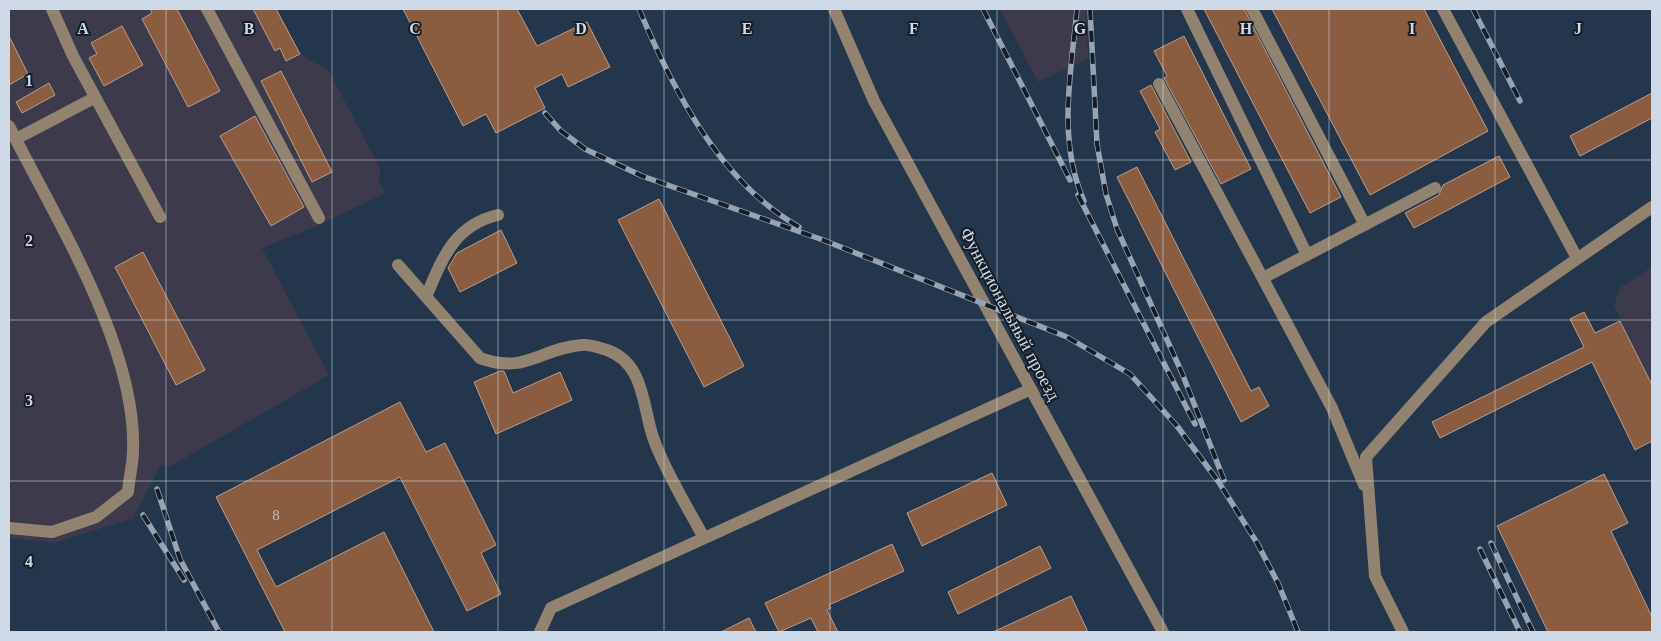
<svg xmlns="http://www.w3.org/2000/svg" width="1661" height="641" font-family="Georgia,serif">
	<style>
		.industrial { fill: #3d3a4b }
		.building { fill: #8a5d41; stroke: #bc9d8a }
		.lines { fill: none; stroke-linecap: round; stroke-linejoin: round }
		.minor { stroke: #928270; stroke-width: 12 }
		.rail-casing { stroke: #96a3b4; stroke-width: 5.5 }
		.rail { stroke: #151d27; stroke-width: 4; stroke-dasharray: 11; stroke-linecap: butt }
		.grid { fill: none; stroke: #cfdae8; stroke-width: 1; stroke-opacity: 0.55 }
		.labels { text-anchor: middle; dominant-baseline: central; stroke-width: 4; stroke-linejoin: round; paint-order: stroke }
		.number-label { font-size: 15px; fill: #bebbbe }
		.street-label { font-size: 18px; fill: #cfdae8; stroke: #151d27 }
		.grid-label { font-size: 16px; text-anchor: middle; font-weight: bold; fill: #cfdae8; stroke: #151d27; stroke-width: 4; stroke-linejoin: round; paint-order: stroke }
	</style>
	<rect width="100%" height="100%" fill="#24364c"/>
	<path class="industrial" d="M9,9H278L300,54L329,71L380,169L379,182L386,193L319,225L262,248L329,375L169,467L161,465L133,518L55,543L9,538Z
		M1000,9H1086L1088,59L1038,82Z
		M1652,267V385L1614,305L1620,288Z"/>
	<path class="building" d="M150,9H177L220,91L188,107L142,19L152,13Z
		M253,9H276L300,54L286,61L280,48L275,51Z
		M403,9H517L537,46L587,22L610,67L568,87L562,74L535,88L545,108L496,133L486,114L463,126Z
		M1204,9H1244L1341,197L1310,213Z
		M1272,9H1424L1488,131L1370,195Z
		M122,26L143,65L104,86L89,58L97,54L91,43Z
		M9,36L28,74L9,85Z
		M1184,36L1251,169L1221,184L1164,78L1167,76L1154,51Z
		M281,71L332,172L312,182L261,81Z
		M49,83L55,95L22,113L16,102Z
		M1151,85L1191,162L1175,170L1155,132L1160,129L1140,91Z
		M1652,93V118L1580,156L1570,136Z
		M255,116L304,207L271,226L220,136Z
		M1499,156L1510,177L1414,228L1405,213L1439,195L1443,185Z
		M1137,167L1251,391L1259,387L1269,406L1241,422L1117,177Z
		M659,199L744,366L704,387L618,220Z
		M501,230L517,263L460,292L448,268L457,253Z
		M143,252L205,370L176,385L115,267Z
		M1584,312L1595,333L1620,321L1652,385V441L1635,450L1592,362L1440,438L1432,422L1584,347L1570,319Z
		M500,371H504L513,393L560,372L572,400L496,434L474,382Z
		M400,402L426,452L445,443L496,545L481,553L501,594L467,611L400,477L257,550L276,587L384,532L434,632H285L216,497Z
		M992,473L1007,505L922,546L907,513Z
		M1604,474L1628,523L1611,531L1652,617V632H1548L1497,526Z
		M892,544L904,571L829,605L831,608L827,610L838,632H818L811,618L779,632L765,603Z
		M1040,546L1051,568L958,614L948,592Z
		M1071,596L1088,632H993Z
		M749,618L756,632H721Z"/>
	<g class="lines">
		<path class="minor" d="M52,9L73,56L160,217
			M207,9L319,218
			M834,9L874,101L1163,632
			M1187,9L1307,255
			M1252,9L1365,225
			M1443,9L1577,258
			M1159,84L1332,408L1364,485
			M9,126C54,216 137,347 133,450C133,464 129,478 128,492L96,517L52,532L9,528
			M16,139L94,98
			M398,265L480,358C526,375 540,348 582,345C590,344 600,348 607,350C646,364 642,408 654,440C665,471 688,508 704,538
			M1263,278L1435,188
			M426,297C442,259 454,225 498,215
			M540,632L551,608L1031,389
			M1403,632L1375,576L1366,457L1486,322L1652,207"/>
		<defs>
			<path id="rail" d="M639,9C673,90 720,182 799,227
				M983,9L1070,180
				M1077,9C1071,73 1057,140 1084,201
				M1090,9L1097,144L1106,194L1117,229L1182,373L1224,480
				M1473,9L1520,101
				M545,113L561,131L585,149L642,176L823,240L1067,337L1130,374L1177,426L1218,481L1259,546
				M1078,195L1195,424
				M157,489L180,559L219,632
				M143,515L184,580
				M1256,541L1278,583L1298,632
				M1491,543L1533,632
				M1480,549L1520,632"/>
		</defs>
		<use href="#rail" class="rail-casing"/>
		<use href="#rail" class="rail"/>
	</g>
	<path class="grid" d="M166,9V632M332,9V632M498,9V632M664,9V632M830,9V632M997,9V632M1163,9V632M1329,9V632M1495,9V632M9,160H1652M9,320H1652M9,481H1652"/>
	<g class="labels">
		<g class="number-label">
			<text x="276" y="515">8</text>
		</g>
		<g class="street-label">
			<text transform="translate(1010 314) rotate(62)">Функциональный проезд</text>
		</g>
	</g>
	<g class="grid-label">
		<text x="83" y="34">A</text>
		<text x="249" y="34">B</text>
		<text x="415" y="34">C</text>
		<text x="581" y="34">D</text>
		<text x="747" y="34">E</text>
		<text x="914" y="34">F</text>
		<text x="1080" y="34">G</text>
		<text x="1246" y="34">H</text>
		<text x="1412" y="34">I</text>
		<text x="1578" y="34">J</text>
		<text x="29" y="86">1</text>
		<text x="29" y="246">2</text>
		<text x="29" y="406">3</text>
		<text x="29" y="567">4</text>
	</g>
	<rect width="1661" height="641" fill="none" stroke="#cfdae8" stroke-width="20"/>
</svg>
